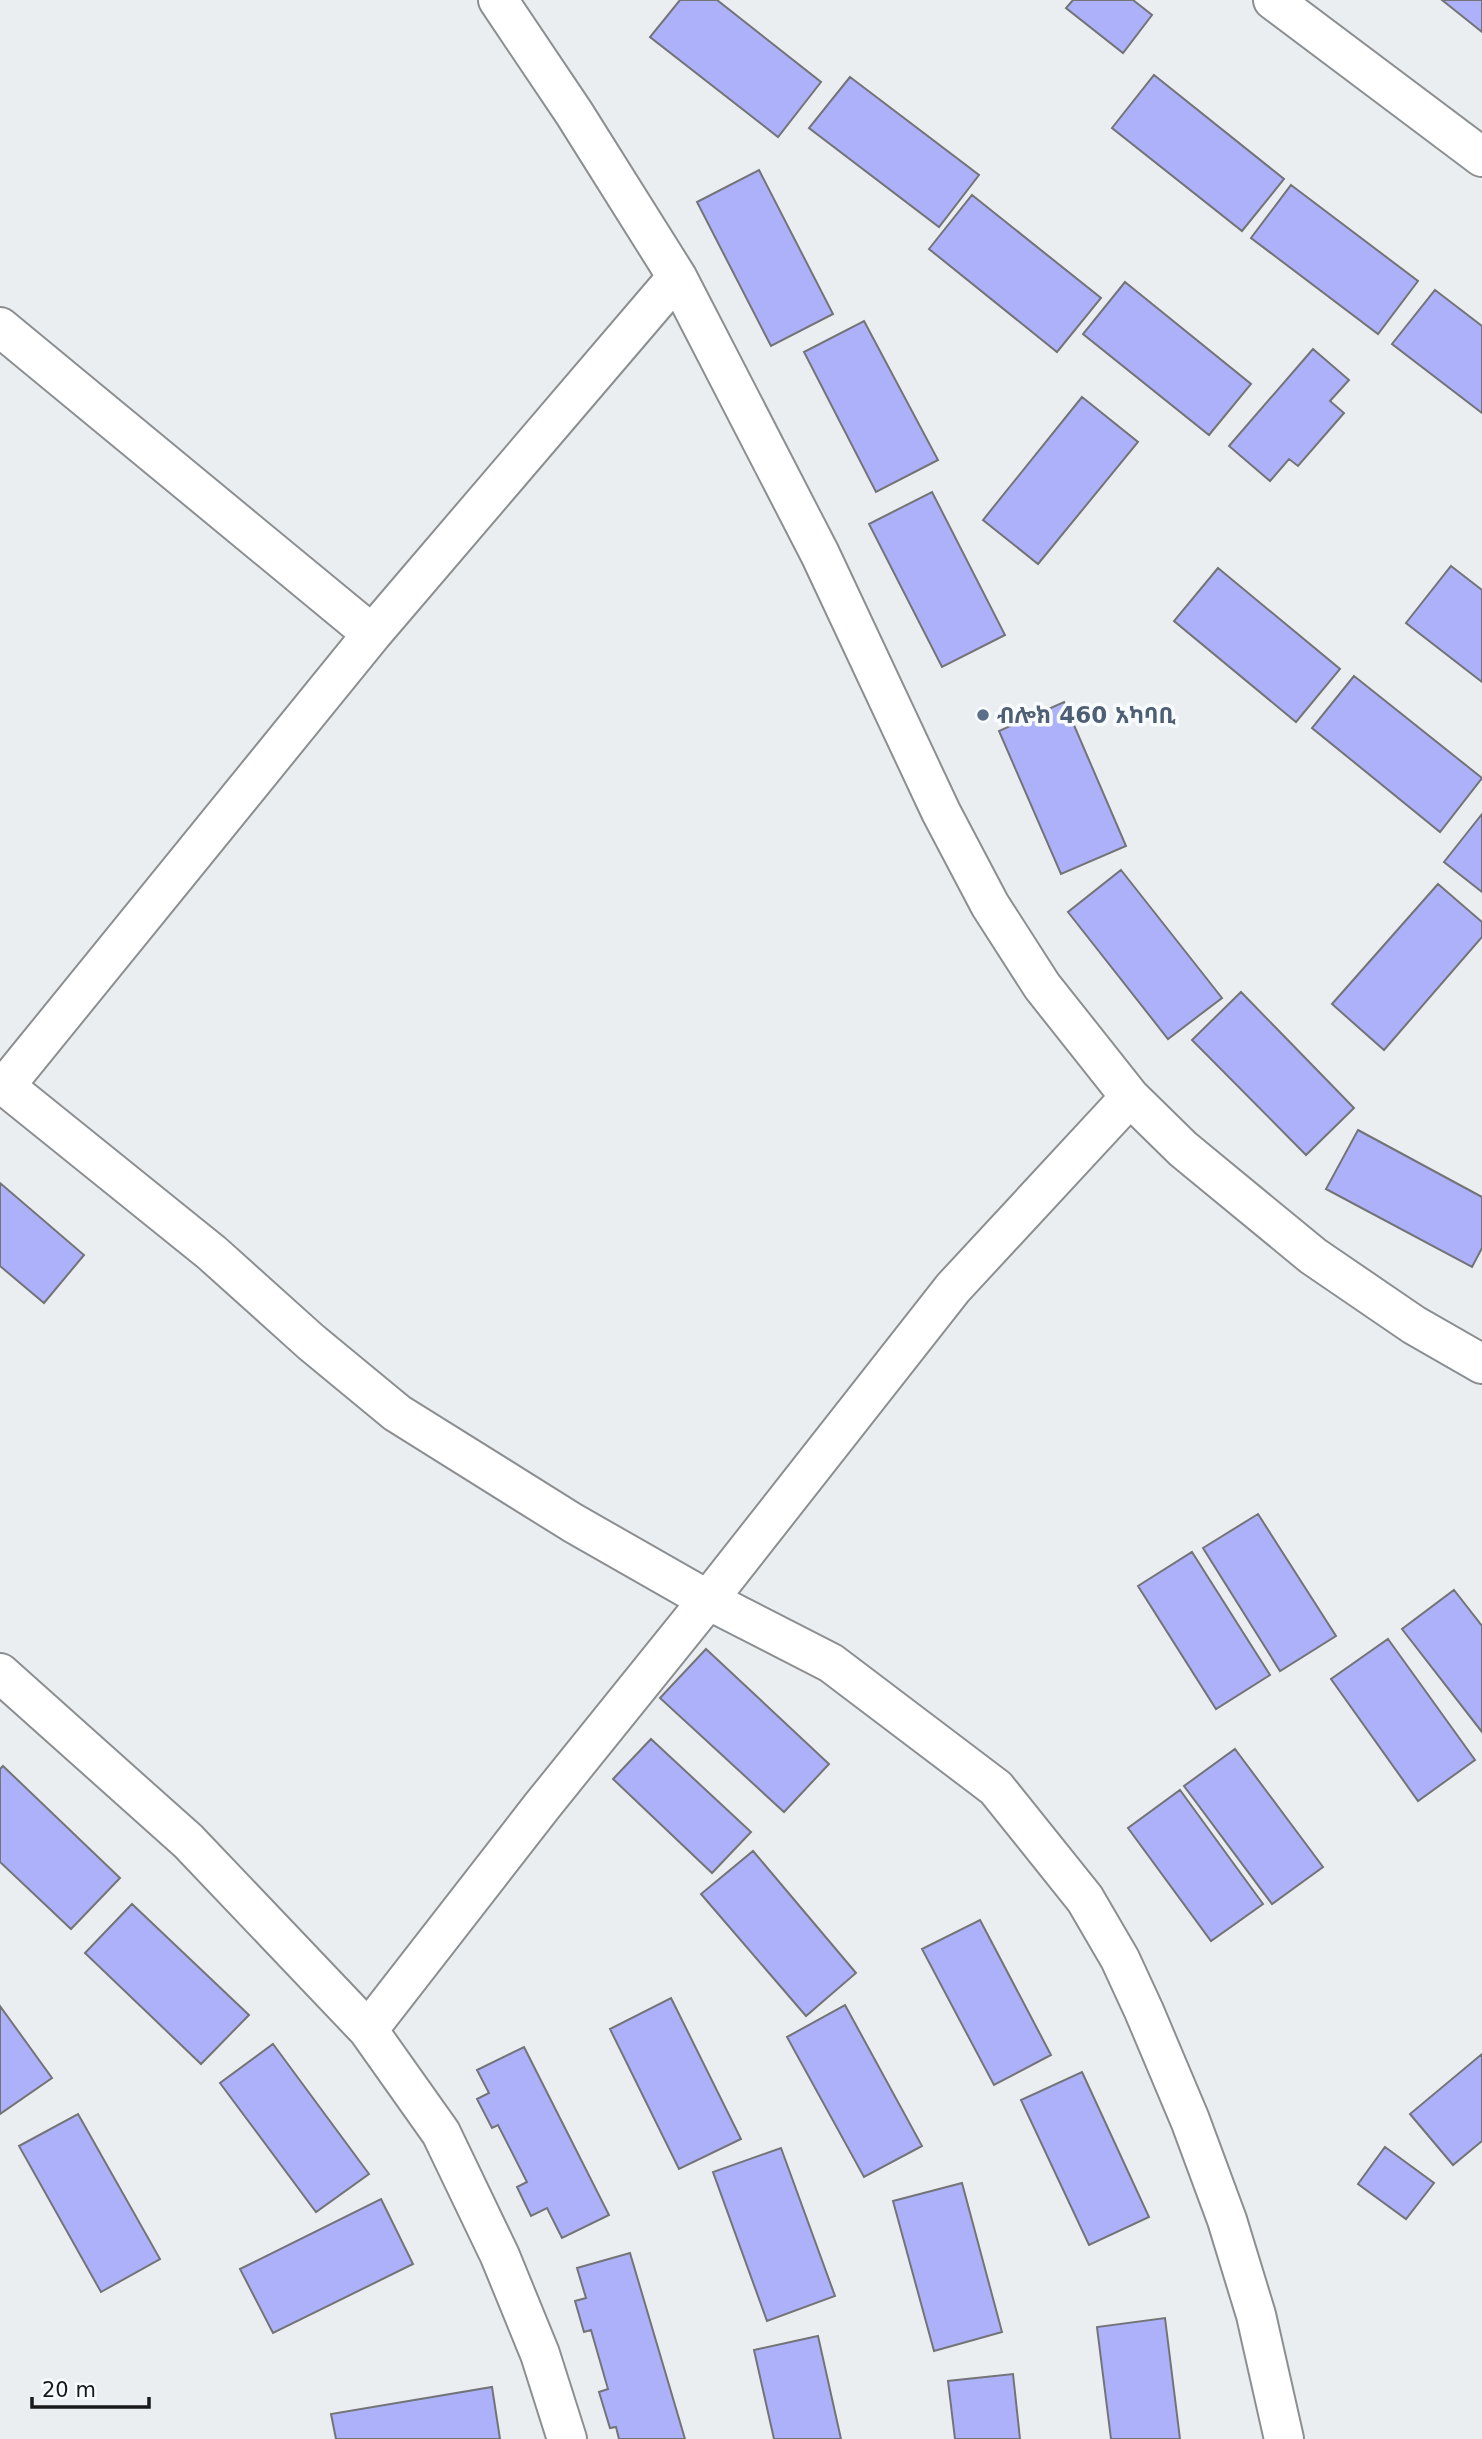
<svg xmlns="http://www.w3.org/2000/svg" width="1482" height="2439" font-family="'DejaVu Sans','Noto Sans Ethiopic',sans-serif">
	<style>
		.building { fill: #adb1f9; stroke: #737477; stroke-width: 2 }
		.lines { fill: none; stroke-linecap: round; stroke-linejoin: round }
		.minor-casing { stroke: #8c8f91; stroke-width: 42 }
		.minor { stroke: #fff; stroke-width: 38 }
		.service-dot { fill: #5c6f8a; stroke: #f8fcfe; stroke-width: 2.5 }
		.labels { text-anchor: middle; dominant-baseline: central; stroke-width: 7; stroke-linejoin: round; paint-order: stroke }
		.service-label { font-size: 23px; font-weight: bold; fill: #4e5e75; stroke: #f8fcfe; text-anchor: start }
	</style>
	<rect width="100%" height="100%" fill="#ebeef1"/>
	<path class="building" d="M680,0H717L821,82L778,137L650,37Z
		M1073,0H1133L1152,15L1123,53L1066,8Z
		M1442,0H1482V32Z
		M1154,75L1284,179L1242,231L1112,128Z
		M850,77L979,175L939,227L809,128Z
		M759,170L833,314L771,346L697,202Z
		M1291,185L1418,281L1378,334L1251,238Z
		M972,195L1101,298L1057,352L929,249Z
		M1125,282L1251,384L1209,435L1083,334Z
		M1435,290L1482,326V413L1392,344Z
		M864,321L938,460L876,492L804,352Z
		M1313,349L1349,380L1330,401L1344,413L1298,466L1289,459L1270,481L1229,446Z
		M1082,397L1138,442L1038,564L983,520Z
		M932,492L1005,635L942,667L869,524Z
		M1451,566L1482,590V682L1406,623Z
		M1218,568L1340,669L1296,722L1174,621Z
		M1354,676L1482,778L1440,832L1312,728Z
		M1064,702L1126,846L1061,874L999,731Z
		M1482,814V892L1444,862Z
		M1121,870L1222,998L1168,1039L1068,912Z
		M1438,884L1482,922V937L1384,1050L1332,1004Z
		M1241,992L1354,1108L1306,1155L1192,1040Z
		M1358,1130L1482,1197V1248L1472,1267L1326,1189Z
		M0,1183L84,1255L44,1303L0,1266Z
		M1258,1514L1336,1636L1280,1671L1203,1548Z
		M1192,1552L1270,1675L1216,1709L1138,1586Z
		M1454,1590L1482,1626V1732L1402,1629Z
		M1388,1639L1475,1760L1418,1801L1331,1679Z
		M706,1649L829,1764L784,1812L660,1698Z
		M651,1739L751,1832L712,1873L613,1779Z
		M1235,1749L1323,1867L1272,1904L1184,1786Z
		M3,1766L120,1878L71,1929L0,1862V1769Z
		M1180,1790L1263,1904L1211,1941L1128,1828Z
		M753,1851L856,1973L806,2016L701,1894Z
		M132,1904L249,2015L201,2064L85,1953Z
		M980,1920L1051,2055L994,2085L922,1949Z
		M671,1998L741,2139L679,2169L610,2029Z
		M845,2005L922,2146L864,2177L787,2037Z
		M0,2006L52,2078L0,2114Z
		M273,2044L369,2174L316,2212L220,2083Z
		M524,2047L609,2215L562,2238L547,2208L531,2216L517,2187L527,2182L498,2125L492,2128L477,2099L489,2093L477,2070Z
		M1482,2054V2141L1453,2165L1410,2114Z
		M1082,2072L1149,2217L1089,2245L1021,2100Z
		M78,2114L160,2259L101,2292L19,2146Z
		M1385,2147L1434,2183L1406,2219L1358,2184Z
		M781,2148L835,2296L767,2321L713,2172Z
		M962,2183L1002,2332L934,2351L893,2201Z
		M381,2199L413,2264L273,2333L240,2269Z
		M630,2253L685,2439H619L616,2427L610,2428L599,2392L608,2389L591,2330L584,2332L575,2301L586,2298L577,2268Z
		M1165,2318L1180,2439H1111L1097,2327Z
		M818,2336L841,2439H774L754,2350Z
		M1013,2374L1020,2439H955L948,2381Z
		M492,2387L500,2439H336L331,2414Z"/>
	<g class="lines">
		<defs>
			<path id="minor" d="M498,0L574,113L677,277L820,554L941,812L990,905L1042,986L1130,1097L1183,1149L1313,1256L1414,1325L1482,1364
				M1273,0L1482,157
				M0,327L372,634
				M0,1082L212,1253L311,1342L397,1413L573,1523L708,1600L831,1663L996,1788L1085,1899L1120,1959L1144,2011L1190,2120L1227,2220L1256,2315L1284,2439
				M5,1086L372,634L677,277
				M0,1673L188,1841L368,2030L441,2133L500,2256L540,2354L567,2439
				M368,2030L542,1806L708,1600L953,1288L1130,1097"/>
		</defs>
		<use href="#minor" class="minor-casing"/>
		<use href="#minor" class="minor"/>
	</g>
	<circle class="service-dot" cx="983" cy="715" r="7"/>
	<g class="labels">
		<g class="service-label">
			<text x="997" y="715">ብሎክ 460 አካባቢ</text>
		</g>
	</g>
	<path d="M32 2397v10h117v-10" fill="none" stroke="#18191a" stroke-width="3.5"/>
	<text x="42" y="2397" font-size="21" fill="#18191a" stroke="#f8fcfe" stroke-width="5" paint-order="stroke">20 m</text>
</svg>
